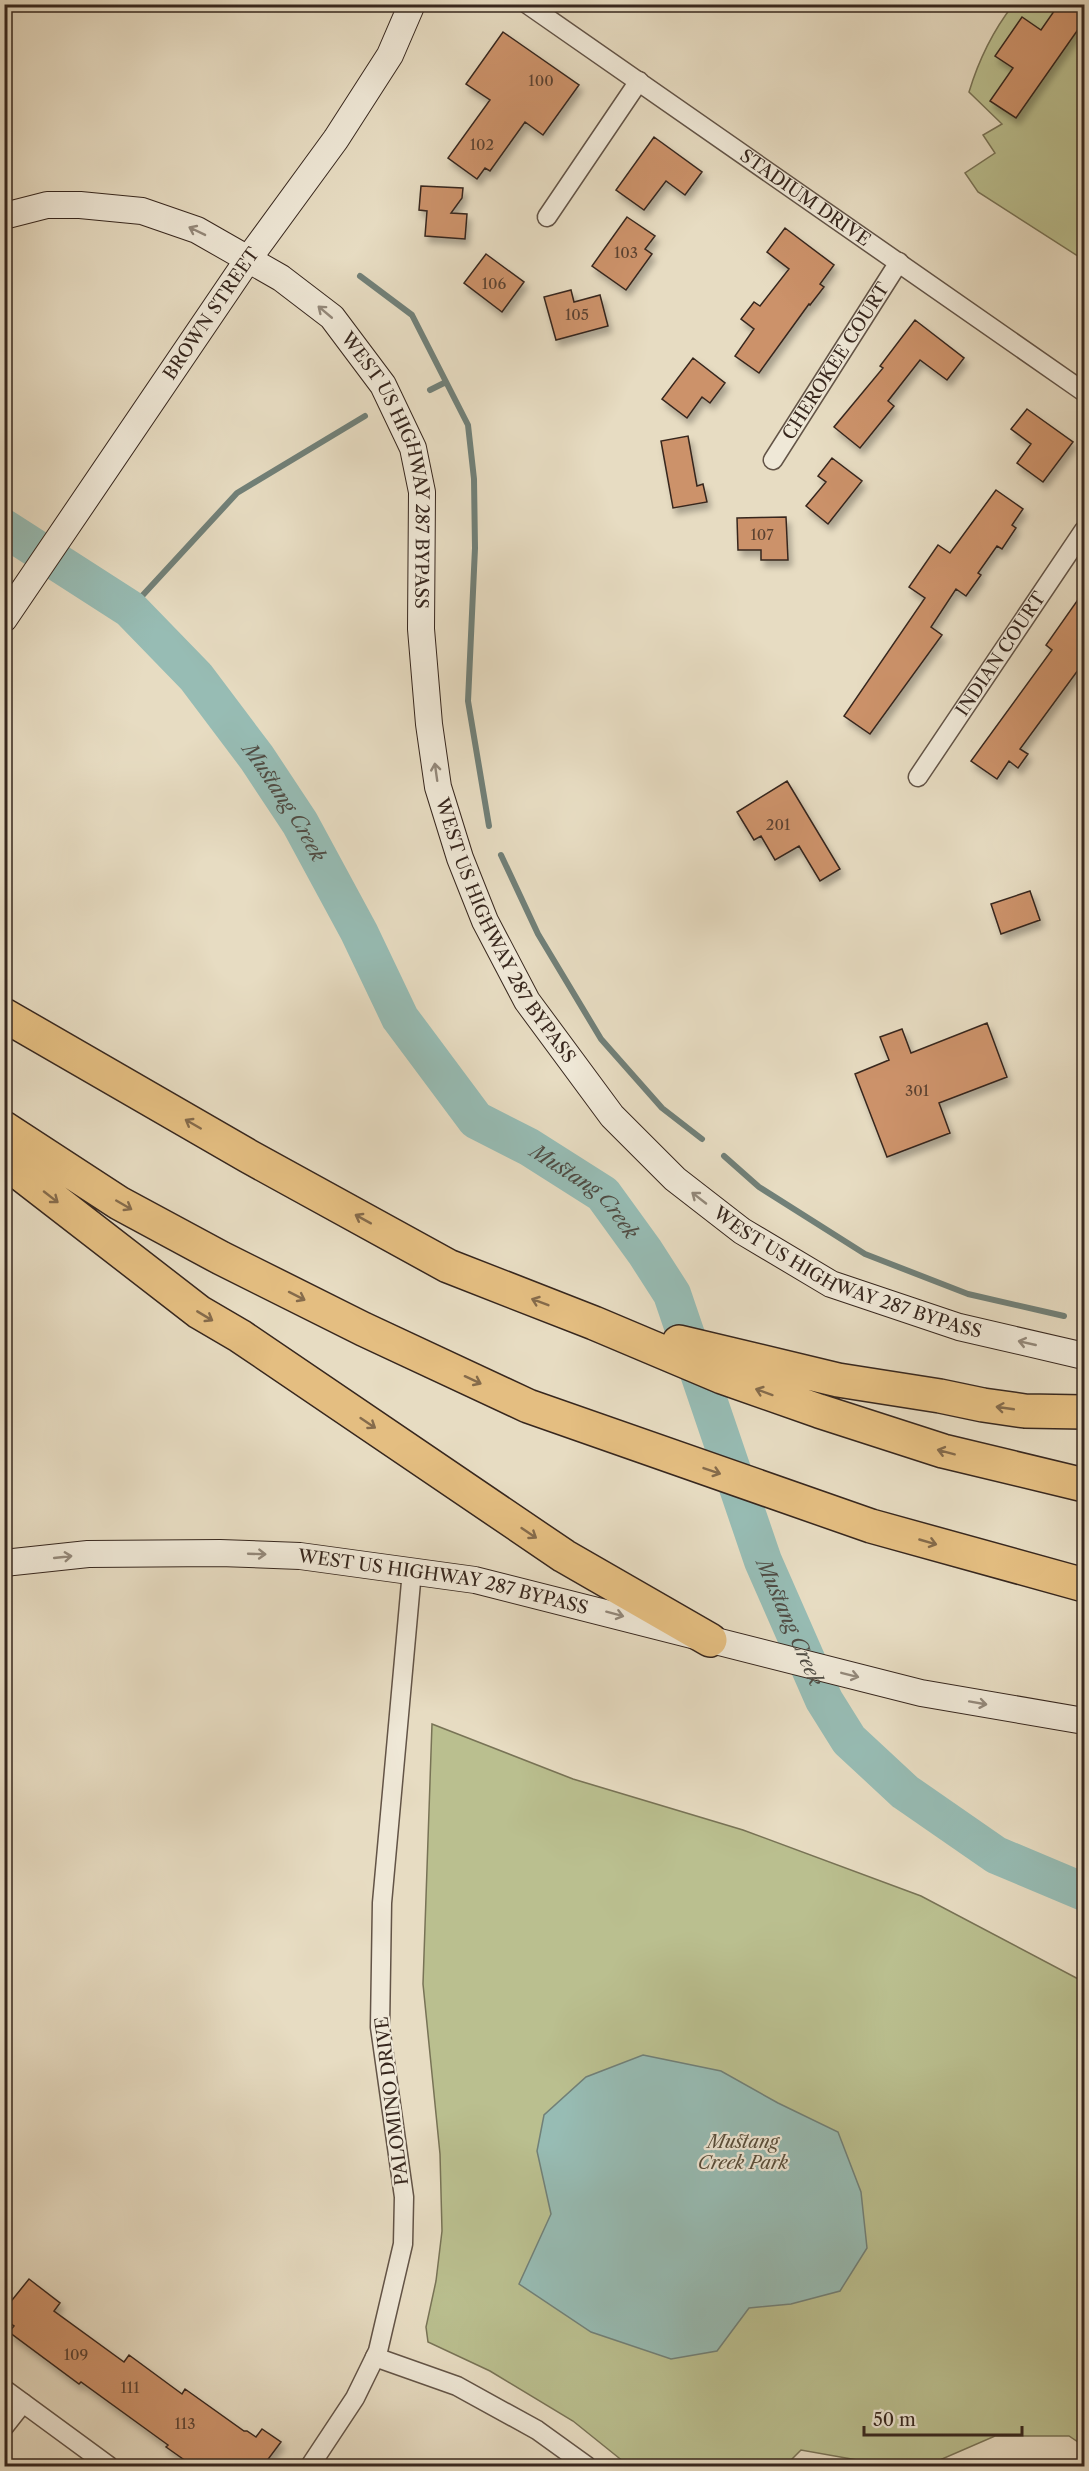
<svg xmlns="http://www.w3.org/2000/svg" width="1089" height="2471" font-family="'Libre Caslon Text',serif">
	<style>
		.green { fill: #babf8f; stroke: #787356; stroke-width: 1.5 }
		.water { fill: #97bcb4; stroke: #718078; stroke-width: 1.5 }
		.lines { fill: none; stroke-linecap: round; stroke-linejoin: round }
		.stream { stroke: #718078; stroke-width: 6 }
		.river { stroke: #97bcb4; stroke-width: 38 }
		.building { fill: #cc926b; stroke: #37271e; stroke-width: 1.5; filter: url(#shadow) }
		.minor-casing { stroke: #635447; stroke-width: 21 }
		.secondary-casing { stroke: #37271e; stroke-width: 28 }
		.motorway-casing { stroke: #37271e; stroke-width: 36 }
		.minor { stroke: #efe8d7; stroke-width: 18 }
		.secondary { stroke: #efe8d7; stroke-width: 26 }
		.motorway { stroke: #e4be81; stroke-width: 33 }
		.oneway { stroke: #93887a }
		.oneway2 { stroke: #856b4b }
		.labels { text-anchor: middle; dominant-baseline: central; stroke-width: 4.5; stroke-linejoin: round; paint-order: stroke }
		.number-label { font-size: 15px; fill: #5c4231 }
		.street-label { font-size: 18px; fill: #37271e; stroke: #efe8d7 }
		.park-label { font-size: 18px; font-style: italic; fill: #584d3a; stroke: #efe8d7 }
		.water-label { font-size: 20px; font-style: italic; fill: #4f4c44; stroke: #efe8d7 }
	</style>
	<defs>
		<filter id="shadow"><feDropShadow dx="3.5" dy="6" stdDeviation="3" flood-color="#0004"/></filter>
	</defs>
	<rect width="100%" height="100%" fill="#e7dcc2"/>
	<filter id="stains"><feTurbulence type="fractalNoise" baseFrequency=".00333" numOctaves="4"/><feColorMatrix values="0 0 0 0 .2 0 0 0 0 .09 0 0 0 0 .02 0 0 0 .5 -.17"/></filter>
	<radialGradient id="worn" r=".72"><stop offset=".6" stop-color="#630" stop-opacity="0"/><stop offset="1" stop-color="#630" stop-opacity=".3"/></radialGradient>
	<path class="green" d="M1013,5H1084V260L978,192L965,173L995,153L983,135L1002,124L969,92C979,59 992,32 1013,5Z
		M432,1724L573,1779L743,1830L921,1896L1084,1982V2446L1069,2436H995L926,2466H891L801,2450L785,2466H629L573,2421L490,2371L428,2342L426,2327L436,2281L442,2231L440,2154L423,1984Z"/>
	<path class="water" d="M643,2055L721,2071L778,2103L838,2132L861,2192L867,2248L840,2291L791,2304L749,2308L717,2351L671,2359L591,2332L519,2284L551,2214L537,2151L544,2115L586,2077Z"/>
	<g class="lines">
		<path class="stream" d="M360,276L412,315L468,425L474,479L475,548L468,701L489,826
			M430,390L446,382
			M130,609L237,493L365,416
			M501,855L538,934L601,1039L662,1108L702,1139
			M724,1156L759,1187L865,1254L968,1294L1064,1316"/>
		<path class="river" id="s1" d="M4,528L130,609L196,677L257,758L300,823L359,932L400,1018L476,1120L529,1147L603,1194L645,1252L672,1294L763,1561L824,1700L849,1740L905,1792L996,1855L1084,1892"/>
	</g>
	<path class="building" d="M1059,4H1084V21L1016,118L990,101L1013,68L995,56L1022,17L1041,30Z
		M503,32L579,85L543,135L525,122L490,171L485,168L477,179L448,158L490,100L466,84Z
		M654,137L702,172L685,195L666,181L644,210L616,190Z
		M421,186L463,188L462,198L451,213L467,214L465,239L425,236L427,211L419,210Z
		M627,217L655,236L645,249L652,254L626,290L592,266Z
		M785,228L834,265L820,284L824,287L810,305L809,304L759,373L735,356L754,329L741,319L754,302L760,306L789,269L767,252Z
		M486,254L524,282L502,312L464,283Z
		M571,290L574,302L600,295L608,326L556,340L544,297Z
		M915,320L964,358L947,380L920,360L888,401L894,406L860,448L834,427L883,368L880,366Z
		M693,358L725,383L710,403L702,397L687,418L662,399Z
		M1027,409L1073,442L1043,482L1017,463L1031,444L1011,429Z
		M688,436L697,486L703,484L707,502L673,508L661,441Z
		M832,458L862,481L828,524L806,506L826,482L818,476Z
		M996,490L1023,509L1012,525L1016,528L1002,549L997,546L978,573L981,575L966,596L956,589L931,627L942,635L870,734L844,716L925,598L909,587L938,545L950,553Z
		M786,517L788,560H761V550H738L737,518Z
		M1084,591V662L1020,749L1028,754L1018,768L1009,761L997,779L971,761L1052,650L1046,645Z
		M787,781L840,869L820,881L799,846L775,860L761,836L754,840L737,812Z
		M1030,891L1040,920L1001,934L991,904Z
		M987,1023L1007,1077L939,1103L950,1133L887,1157L855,1074L889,1060L880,1037L902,1029L911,1053Z
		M29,2279L60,2303L54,2311L124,2362L129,2355L182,2394L185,2389L244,2431H247L256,2437L262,2429L281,2442L263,2466H193L166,2447L168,2445L81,2382L79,2384L9,2332L14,2326L4,2319V2310Z"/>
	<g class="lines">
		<defs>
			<g id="minor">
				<path id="s2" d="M527,4L1084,392"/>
				<path d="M547,217L639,81"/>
				<path id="s3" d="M773,460L899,262"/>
				<path id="s4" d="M918,777L1084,530"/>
				<path d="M375,2357L457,2386L537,2430L587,2466"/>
				<path d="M4,2389L109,2466"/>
				<path d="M4,2427L23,2403"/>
				<path d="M310,2466L355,2398L378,2351L403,2244L404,2197L380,2027L382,1903L412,1571"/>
			</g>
			<g id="secondary">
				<path id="s5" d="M4,216L47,205H80L142,211L197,230L281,278L332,317L383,385L413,448L422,492L421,629L429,724L438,787L460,858L485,921L527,1001L612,1116L675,1179L742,1231L831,1284L959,1327L1084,1356"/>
				<path id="s6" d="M4,619L249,258L336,139L390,55L412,4"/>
				<path id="s7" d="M4,1563L88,1554L220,1553L300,1556L475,1580L921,1693L1084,1721"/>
			</g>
			<path id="motorway" d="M4,1015L248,1156L448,1266L594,1323L722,1377L819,1411L943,1451L1084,1485
				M4,1128L119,1203L221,1258L363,1329L528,1406L871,1526L1084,1585
				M4,1161L199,1312L240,1336L564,1556L710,1640
				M679,1342L838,1380L940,1396L983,1405L1025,1411L1084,1412"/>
		</defs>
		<use href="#minor" class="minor-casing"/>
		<use href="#secondary" class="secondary-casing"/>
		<use href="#motorway" class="motorway-casing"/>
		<use href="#minor" class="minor"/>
		<use href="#secondary" class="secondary"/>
		<use href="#motorway" class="motorway"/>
	</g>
	<defs><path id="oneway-shaft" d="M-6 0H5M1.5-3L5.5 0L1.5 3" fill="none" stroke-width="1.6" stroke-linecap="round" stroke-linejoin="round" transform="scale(1.5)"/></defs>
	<g class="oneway">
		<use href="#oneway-shaft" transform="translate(197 231) rotate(-154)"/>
		<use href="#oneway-shaft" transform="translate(325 312) rotate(-140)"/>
		<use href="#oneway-shaft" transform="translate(436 772) rotate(-98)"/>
		<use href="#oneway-shaft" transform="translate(699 1198) rotate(-142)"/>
		<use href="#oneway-shaft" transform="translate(1027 1343) rotate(-167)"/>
		<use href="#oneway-shaft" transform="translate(257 1554) rotate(2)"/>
		<use href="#oneway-shaft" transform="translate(63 1557) rotate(-6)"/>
		<use href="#oneway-shaft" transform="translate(615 1614) rotate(15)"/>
		<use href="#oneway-shaft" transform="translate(850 1675) rotate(14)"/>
		<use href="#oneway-shaft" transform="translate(978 1703) rotate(10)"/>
	</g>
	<g class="oneway2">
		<use href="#oneway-shaft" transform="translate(193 1124) rotate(-150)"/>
		<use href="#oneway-shaft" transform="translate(51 1197) rotate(38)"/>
		<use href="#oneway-shaft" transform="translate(124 1205) rotate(30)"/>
		<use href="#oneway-shaft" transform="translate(363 1219) rotate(-151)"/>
		<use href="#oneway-shaft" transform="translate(297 1296) rotate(27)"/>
		<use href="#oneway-shaft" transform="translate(540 1302) rotate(-159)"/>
		<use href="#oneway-shaft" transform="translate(205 1316) rotate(31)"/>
		<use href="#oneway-shaft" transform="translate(473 1380) rotate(25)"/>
		<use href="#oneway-shaft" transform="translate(764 1392) rotate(-160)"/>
		<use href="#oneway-shaft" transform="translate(1005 1408) rotate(-172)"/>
		<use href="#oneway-shaft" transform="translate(368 1423) rotate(34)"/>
		<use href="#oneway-shaft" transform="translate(946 1452) rotate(-165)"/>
		<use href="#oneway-shaft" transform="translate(712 1471) rotate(19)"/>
		<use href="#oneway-shaft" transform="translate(529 1533) rotate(34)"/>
		<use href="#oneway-shaft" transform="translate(928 1542) rotate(16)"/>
	</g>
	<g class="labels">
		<g class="number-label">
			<text x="541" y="80">100</text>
			<text x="482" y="144">102</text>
			<text x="626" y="252">103</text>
			<text x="494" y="283">106</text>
			<text x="577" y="314">105</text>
			<text x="762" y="534">107</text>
			<text x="778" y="824">201</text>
			<text x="917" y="1090">301</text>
			<text x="76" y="2354">109</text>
			<text x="130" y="2387">111</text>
			<text x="185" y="2423">113</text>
		</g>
		<g class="street-label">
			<text stroke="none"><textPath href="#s2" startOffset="339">STADIUM DRIVE</textPath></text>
			<text stroke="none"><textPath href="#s6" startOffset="369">BROWN STREET</textPath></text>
			<text stroke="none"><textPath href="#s3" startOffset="117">CHEROKEE COURT</textPath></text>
			<text stroke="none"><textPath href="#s5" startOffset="528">WEST US HIGHWAY 287 BYPASS</textPath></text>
			<text stroke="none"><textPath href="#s4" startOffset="148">INDIAN COURT</textPath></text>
			<text stroke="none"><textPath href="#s5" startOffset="1014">WEST US HIGHWAY 287 BYPASS</textPath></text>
			<text stroke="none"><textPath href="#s5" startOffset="1518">WEST US HIGHWAY 287 BYPASS</textPath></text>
			<text stroke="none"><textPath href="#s7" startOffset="442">WEST US HIGHWAY 287 BYPASS</textPath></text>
			<text transform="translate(392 2101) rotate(-97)">PALOMINO DRIVE</text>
		</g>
		<g class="park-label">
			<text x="743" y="2142">Mustang<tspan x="743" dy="21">Creek Park</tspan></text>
		</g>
		<g class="water-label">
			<text stroke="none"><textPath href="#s1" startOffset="398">Mustang Creek</textPath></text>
			<text stroke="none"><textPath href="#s1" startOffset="902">Mustang Creek</textPath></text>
			<text stroke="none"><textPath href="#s1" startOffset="1388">Mustang Creek</textPath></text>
		</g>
	</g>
	<rect width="1089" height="2471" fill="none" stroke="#e7dcc2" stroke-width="24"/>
	<rect x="6" y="6" width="1077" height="2459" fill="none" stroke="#37271e" stroke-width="3"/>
	<rect x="12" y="12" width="1065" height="2447" fill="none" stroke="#37271e" stroke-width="1.5"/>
	<path d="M864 2426v9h158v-9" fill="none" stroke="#37271e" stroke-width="3"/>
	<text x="873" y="2426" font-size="18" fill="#37271e" stroke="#efe8d7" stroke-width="4.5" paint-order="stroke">50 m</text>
	<rect width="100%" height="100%" filter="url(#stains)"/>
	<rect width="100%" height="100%" fill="url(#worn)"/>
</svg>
